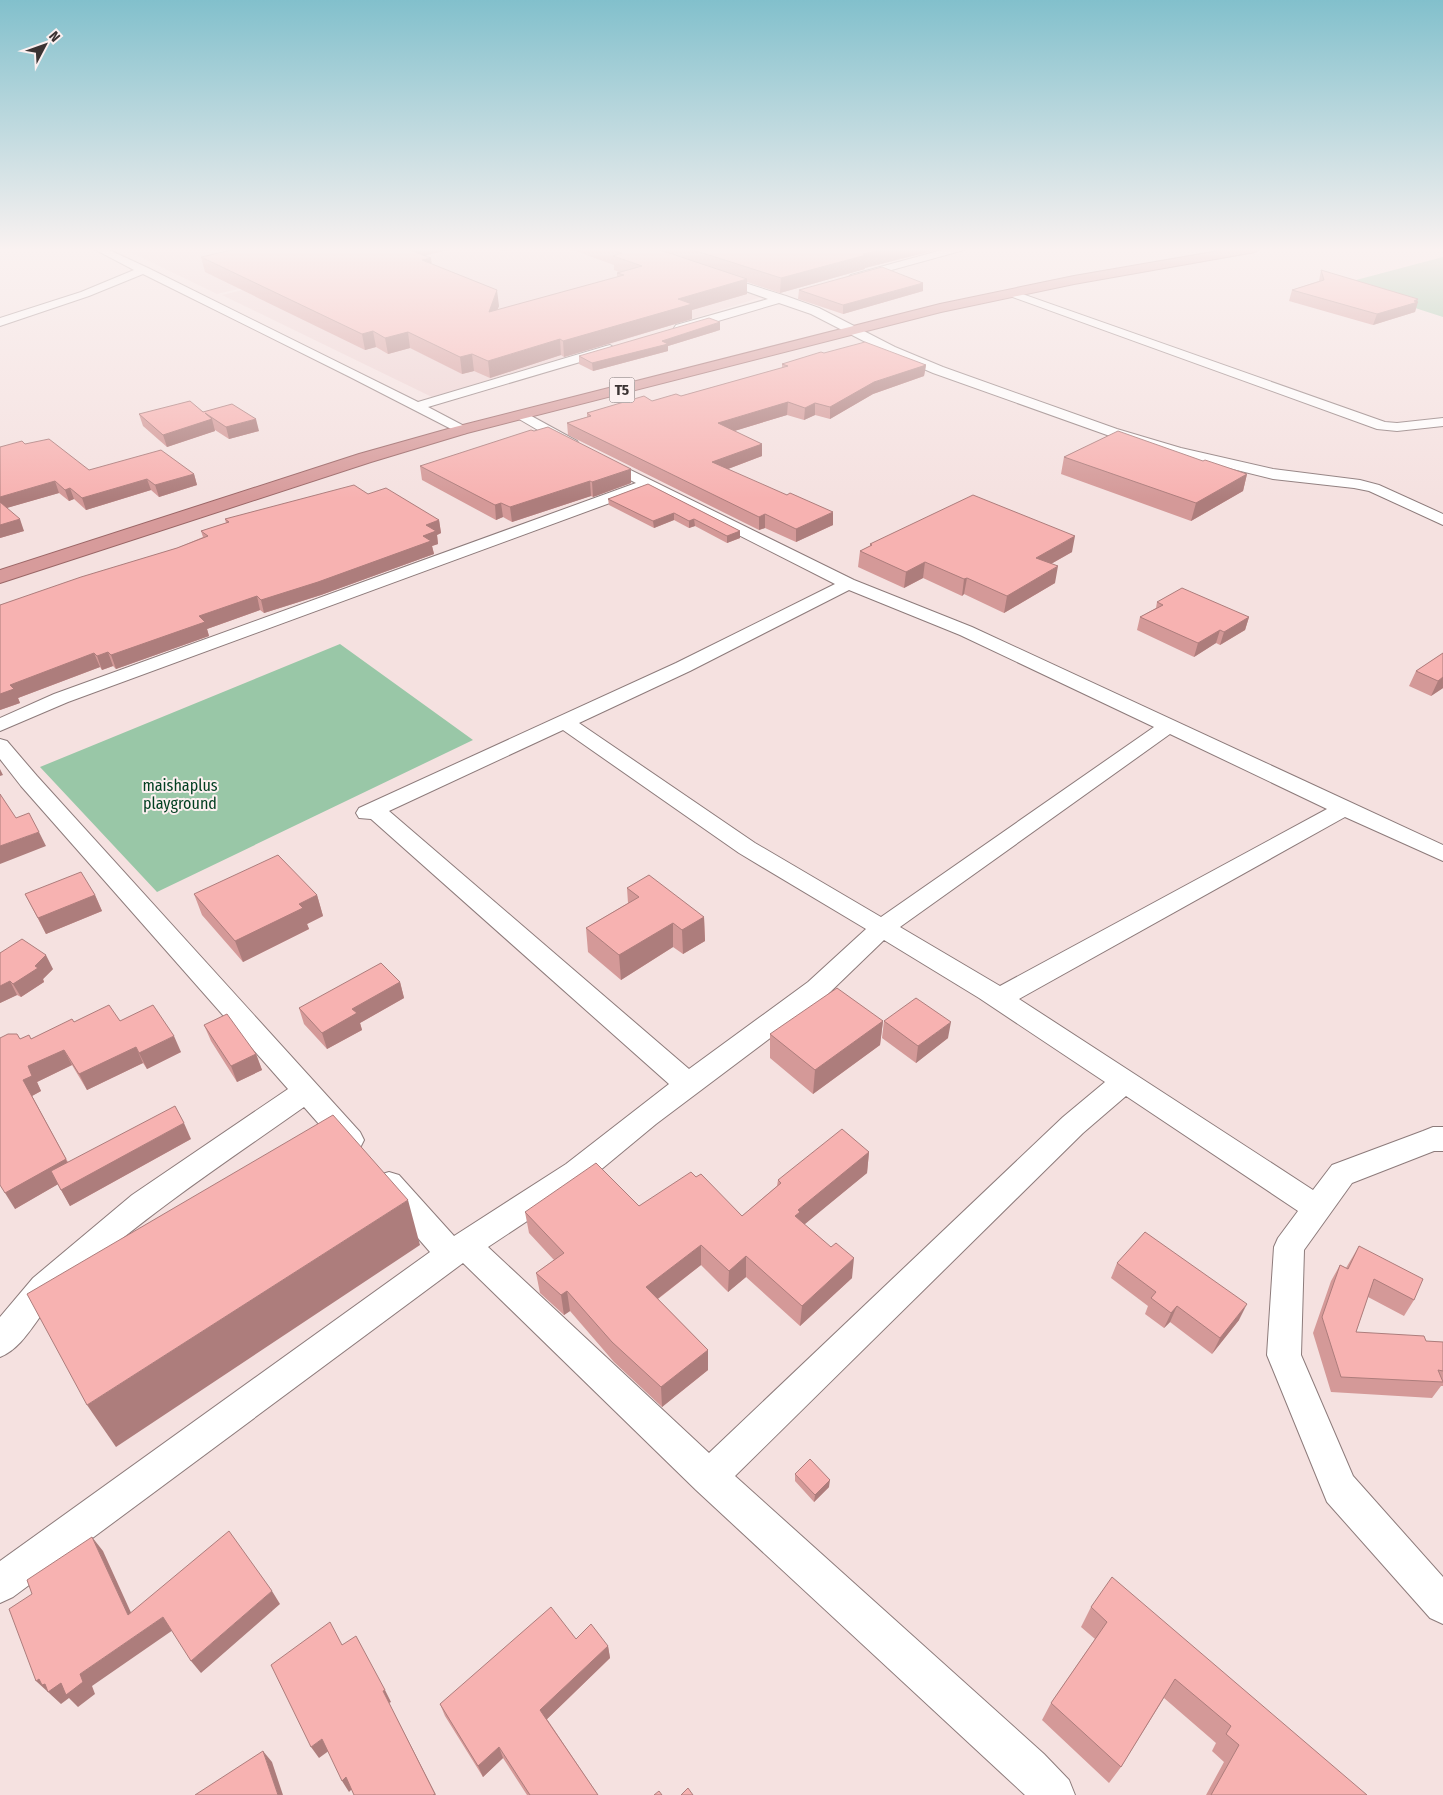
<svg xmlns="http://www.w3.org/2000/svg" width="1443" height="1795" font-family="'Fira Sans Condensed',sans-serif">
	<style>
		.built { fill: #eed1d1 }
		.green { fill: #99c7a7 }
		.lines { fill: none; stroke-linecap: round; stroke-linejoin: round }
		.minor-casing { stroke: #8d7b7b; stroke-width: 2 }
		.trunk-casing { stroke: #9a6666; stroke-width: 2 }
		.minor { fill: #fff; fill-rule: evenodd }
		.trunk { fill: #d79b9b; fill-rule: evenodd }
		.wall { fill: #d49998 }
		.shaded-wall { fill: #ad7d7c }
		.building { fill: #f7b2b1; stroke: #ad7d7c }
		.labels { text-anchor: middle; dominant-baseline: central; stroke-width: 4; stroke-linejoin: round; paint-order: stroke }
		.shield { fill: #fcf0f0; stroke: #756c6c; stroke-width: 1 }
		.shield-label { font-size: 15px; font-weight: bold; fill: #3b3333 }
		.park-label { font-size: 16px; fill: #034022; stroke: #fcf0f0 }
	</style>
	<rect width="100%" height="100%" fill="#f5e1e0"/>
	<path class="built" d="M122,248H411L217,294Z
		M418,248H621L765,296L436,399L222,295Z"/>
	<path class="green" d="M1443,257V317L1341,284Z
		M340,644L473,740L157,892L40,767Z"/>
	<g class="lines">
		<defs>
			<path id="minor" d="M92,248H105L148,268L418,402L606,346L610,345L616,349L614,352L428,407L466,427L468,430L466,433L461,434L350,377L143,274L89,296L0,326V318L81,292L134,270Z
				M949,248H965L964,250L859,279H851L849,277L851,275Z
				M716,274L786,296L819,308L895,347L943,367L1117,429L1181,448L1273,469L1360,480L1379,485L1443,514V525L1369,491L1354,488L1273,479L1172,454L1107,435L933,373L887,353L811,314L779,303L684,331H676L674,328L676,325L768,299L712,279L710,277Z
				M1011,290L1385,422L1397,423L1443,418V426L1397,431L1377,429L1007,295L1005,293L1007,291Z
				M524,412L577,441L579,444L577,447H567L519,419L517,416Z
				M604,457L854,580L972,627L1443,845V861L1345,817L1019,999L1313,1190L1332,1165L1423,1131L1433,1127H1443V1151H1434L1352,1183L1304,1250L1301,1355L1353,1476L1443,1577V1624L1430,1618L1327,1502L1267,1355L1274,1247L1278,1238L1298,1211L1126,1096L1083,1133L735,1476L1044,1754L1069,1780L1075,1795H1025L696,1490L463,1263L13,1597L0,1603V1561L430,1252L379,1193L374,1184L379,1175L389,1172L399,1175L454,1236L566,1164L669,1084L371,819L359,818L356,813L359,808L676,663L835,584L648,489L68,702L0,731V718L54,694L636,483L599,464L597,461L599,458ZM849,590L960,635L1154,727L881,917L755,843L579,723L690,671ZM563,730L739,853L866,929L808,982L689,1069L389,811ZM1170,734L1327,809L1000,986L900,927ZM884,940L979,998L1105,1082L1063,1117L709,1453L488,1247L586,1182L656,1124L826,996Z
				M0,739L7,741L37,776L360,1132L364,1140L360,1148L350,1152L340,1148L304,1107C219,1167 131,1224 56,1297C37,1316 25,1347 0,1357V1317L33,1278L132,1195L288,1089L21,786L0,759Z"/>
			<path id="trunk" d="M1236,248H1261L1255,252L1074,284L941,312L467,433L371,462L0,583V570L359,454L455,427L940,304L1074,276Z"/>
		</defs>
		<use href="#minor" class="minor-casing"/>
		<use href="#trunk" class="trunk-casing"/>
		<use href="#minor" class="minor"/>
		<use href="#trunk" class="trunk"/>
	</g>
	<path class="wall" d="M241,248H455L424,256L431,264L499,306L497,310L617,277V273L619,272L614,270V265L567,248H944L865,268V269L780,293L747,282V294L692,310V319L564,357L561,355L490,378L474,371L462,374L410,348L388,354L376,347L365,350L205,272L201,257Z
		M491,248H516L503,251Z
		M1321,270L1417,301L1415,312L1373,325L1289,301L1292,290L1319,281Z
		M923,283V291L843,314L798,299L799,290Z
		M720,330L668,346V351L593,371L579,364V356Z
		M824,353L926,365L924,376L873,394L830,419L815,415L804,420L787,415L734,431L762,444V456L728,469L833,525L796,542L765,528L759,530L568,435L567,423L587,417V413L652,401L681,396L782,368V364Z
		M203,412L259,431L229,439L215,430V431L167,447L143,426L139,414Z
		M25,444L89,470L194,474L197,485L159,497L151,490L86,510L74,499L69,501L59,493L6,508L24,531L0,538V447Z
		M1064,457L1203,461L1247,474L1243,491L1191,521L1061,474Z
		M420,466L631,469V483L593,497L591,496L512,522L503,517L496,520L422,480Z
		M648,484L740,531V538L727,543L695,526L689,528L674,520L654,528L609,505L608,499Z
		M368,494L439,520L441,533L437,535L438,544L432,546L434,554L321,595L264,613L260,610L207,629L209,636L116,669L113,666L102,670L100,667L18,698L20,703L0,710V605L177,548L203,537L201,531L226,523L225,519Z
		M870,544L1072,552L1051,564L1055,583L1004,613L964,594L962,596L923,578L904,588L858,567L860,551L870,546Z
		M1157,602L1249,617L1245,630L1220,645L1216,643L1194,657L1137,630L1140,617L1156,608Z
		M1443,653V688L1431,696L1409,686L1416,671Z
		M627,888L704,917L705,941L683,954L673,947L621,980L588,952L586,928L628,903Z
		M25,894L95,895L102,911L46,934Z
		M194,894L317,895L323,916L307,924L309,929L243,962L202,915Z
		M0,953L53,969L43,979L44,982L21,997L17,995L0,1003Z
		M400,982L404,998L360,1023L362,1030L327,1049L304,1024L299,1008Z
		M120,1021L181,1052L147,1069L143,1063L87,1090L72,1065L37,1082L41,1091L32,1096L68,1162L191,1139L70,1206L58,1184L15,1209L20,1039H31L74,1022Z
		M883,1021L880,1045L813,1094L770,1058V1034Z
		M884,1021L948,1038L916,1063L882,1038Z
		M204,1025L256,1054L262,1070L237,1082L211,1041Z
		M869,1152L867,1173L804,1224L852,1278L800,1326L746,1277L728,1292L701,1265L658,1299L708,1350V1370L662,1407L614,1362L570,1311L564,1315L540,1293L536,1273L554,1260L529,1233L525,1212L639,1206L696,1177L742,1216L777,1186L778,1180Z
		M1359,1246L1414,1300L1404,1316L1368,1297L1356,1332L1426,1341L1443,1342V1386H1441L1432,1398L1331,1392L1313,1333L1331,1281L1340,1265L1346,1268Z
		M1117,1263L1239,1320L1212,1354L1170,1322L1164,1328L1145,1314L1148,1306L1111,1278Z
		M795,1474L829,1487L814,1502L795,1481Z
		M1091,1607L1367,1795H1206L1224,1762L1212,1751L1216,1743L1164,1698L1121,1767L1109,1783L1042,1720L1051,1703L1095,1639L1081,1627Z
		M576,1639L608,1646L610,1658L547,1719L598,1795H527L503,1758L483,1777L445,1716L440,1704Z"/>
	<path class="shaded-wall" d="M401,248H455L403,261Z
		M503,248H516L503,251Z
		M888,248H944L865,268V269L780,293L781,278L863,254Z
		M431,258L433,273L422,260Z
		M747,279V294L692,310V319L564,357L563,341L678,299Z
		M923,283V291L843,314V305Z
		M497,290L499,306L490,328L489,312Z
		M1418,299L1417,302H1418L1415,312L1373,325L1377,314Z
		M720,322V330L668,346V351L593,371L592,363Z
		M373,331L376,347L365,350L362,334Z
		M408,332L410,348L388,354L385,338Z
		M560,339L561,355L490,378L488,361Z
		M472,354L474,371L462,374L460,357Z
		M926,365L924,376L873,394L830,419V407L874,382Z
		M788,402L787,415L718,436V423Z
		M815,403V415L804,420L805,408Z
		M212,419L215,431L167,447L163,435Z
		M256,419L259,431L229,439L226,427Z
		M762,444V456L712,475V462Z
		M631,469V483L593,497L592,482Z
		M194,474L197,485L159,497L155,485Z
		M1247,474L1243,491L1191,521L1196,503Z
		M147,479L151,490L86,510L82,498Z
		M55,481L59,493L0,510V497Z
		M590,481L591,496L512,522L510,507Z
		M70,488L74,499L69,501L65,490Z
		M501,503L503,517L496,520L495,505Z
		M833,512V525L796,542V529Z
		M674,513V520L654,528L653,521Z
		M765,514V528L759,530V517Z
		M20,519L24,531L0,538V525Z
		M694,519L695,526L689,528V521Z
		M439,520L441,533L437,535L438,544L432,546L434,554L321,595L264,613L261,600L423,536L426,525Z
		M740,531V538L727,543V536Z
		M1075,536L1072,552L1033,574L1036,558Z
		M925,562L923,578L904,588L906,572Z
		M1058,566L1055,583L1004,613L1007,596Z
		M967,578L964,594L962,596L964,579Z
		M257,596L260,610L207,629L209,636L116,669L111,655L199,616Z
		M1249,617L1245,630L1220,645L1224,632Z
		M1220,630L1216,643L1194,657L1198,643Z
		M108,652L113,666L102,670L97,656Z
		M94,653L100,667L18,698L20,703L0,710V694L10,685Z
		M1443,677V688L1431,696L1438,681Z
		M0,769L3,775L0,776Z
		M39,832L46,846L0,864V846Z
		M95,895L102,911L46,934L38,918Z
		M317,895L323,916L307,924L309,929L243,962L235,941L299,904Z
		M704,917L705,941L683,954L682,930Z
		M673,923V947L621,980L619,955Z
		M46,955L53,969L43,979L44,982L21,997L13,984Z
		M10,981L17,995L0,1003V986Z
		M400,982L404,998L360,1023L362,1030L327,1049L322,1033L352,1009Z
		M883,1021L880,1045L813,1094L815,1070Z
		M951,1022L948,1038L916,1063L918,1046Z
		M174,1036L181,1052L147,1069L139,1053Z
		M136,1047L143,1063L87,1090L79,1074Z
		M64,1050L72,1065L37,1082L41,1091L32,1096L74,1175L15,1209L5,1193L23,1080L28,1066Z
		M256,1054L262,1070L237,1082L231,1066Z
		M184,1123L191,1139L70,1206L61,1190Z
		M869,1152L867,1173L799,1229L795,1216L798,1210Z
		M408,1200L420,1245L116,1447L87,1405Z
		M701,1245V1265L647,1307L646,1287Z
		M746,1256V1277L728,1292L729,1271Z
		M854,1258L852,1278L800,1326L802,1306Z
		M567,1291L570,1311L564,1315L561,1295Z
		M1247,1304L1239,1320L1212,1354L1220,1338Z
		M1177,1306L1170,1322L1164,1328L1171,1313Z
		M708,1350V1370L662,1407L661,1387Z
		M830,1480L829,1487L814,1502L815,1495Z
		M92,1537L103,1551L138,1628L128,1615Z
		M272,1591L280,1604L201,1673L191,1661Z
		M163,1617L173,1630L92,1686L95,1694L78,1707L69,1698L61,1704L36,1681L39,1679L80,1674Z
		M608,1646L610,1658L544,1722L540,1710Z
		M385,1690L391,1702L389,1703L436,1795H433L383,1691Z
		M322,1739L330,1750L319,1758L311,1747Z
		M499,1747L503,1758L483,1777L478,1766Z
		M263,1751L272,1762L283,1795H278Z
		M346,1777L353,1788L349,1792L342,1781Z"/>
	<path class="building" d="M241,248H404L431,258L422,260L497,290L489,312L624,275L617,273L642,266L613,256L622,253L606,248H654L747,279L678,299L692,304L563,341L560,339L488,361L472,354L460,357L408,332L385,338L373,331L362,334L201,257Z
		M687,248H888L863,254L866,255L781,278Z
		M882,267L923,283L843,305L799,290Z
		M1321,270L1418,299L1414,301L1418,302L1377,314L1292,290L1324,280Z
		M709,318L720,322L662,341L668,344L592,363L579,356Z
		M865,342L926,365L874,382L830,407L815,403L805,408L788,402L718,423L762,444L712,462L787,495L790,493L833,512L796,529L765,514L759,517L567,423L591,416L587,413L644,396L652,401L676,394L681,396L788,366L782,364L821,352L824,353Z
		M190,401L203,412L232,404L256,419L226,427L205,413L212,419L163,435L139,414Z
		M548,427L631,469L592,482L590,481L510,507L501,503L495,505L420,466L531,430L534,431Z
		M1118,431L1203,461L1205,460L1247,474L1196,503L1064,457Z
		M49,439L89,470L161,450L194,474L155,485L147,479L82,498L70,488L65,490L55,481L0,497V447L22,441L25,444Z
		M648,484L740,531L727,536L694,519L689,521L674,513L653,521L608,499Z
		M354,485L368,494L386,488L439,520L426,525L436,531L423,536L431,541L318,582L261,600L257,596L199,616L205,622L111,655L108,652L97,656L94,653L10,685L14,689L0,694V605L81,577L177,548L208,536L201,531L229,522L225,519Z
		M973,495L1075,536L1036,558L1058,566L1007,596L967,578L964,579L925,562L906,572L860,551L872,545L870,544Z
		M0,502L20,519L0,525Z
		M1182,588L1249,617L1224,632L1220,630L1198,643L1140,617L1163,605L1157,602Z
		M1443,653V677L1438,681L1416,671Z
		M0,794L16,818L29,813L39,832L0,846Z
		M278,855L317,895L299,904L303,908L235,941L194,894Z
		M81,872L95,895L38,918L25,894Z
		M649,875L704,917L682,930L673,923L619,955L586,928L639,897L627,888Z
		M22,939L46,955L35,966L38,968L13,984L10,981L0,986V953Z
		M381,963L400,982L352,1009L357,1013L322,1033L299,1008Z
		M837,988L883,1021L815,1070L770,1034Z
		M916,998L951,1022L918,1046L884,1021Z
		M109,1005L120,1021L153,1005L174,1036L139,1053L136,1047L79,1074L64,1050L28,1066L32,1076L23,1080L66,1159L5,1193L0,1185V1038L8,1034H17L20,1039L29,1035L31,1039L72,1019L74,1022Z
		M227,1014L256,1054L231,1066L204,1025Z
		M175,1106L184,1123L61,1190L51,1171Z
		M333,1115L408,1200L87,1405L27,1294Z
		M842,1129L869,1152L798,1210L800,1212L795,1216L831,1247L836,1243L854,1258L802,1306L746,1256L729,1271L701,1245L646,1287L708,1350L661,1387L612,1342L567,1291L561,1295L536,1273L564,1253L525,1212L596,1163L639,1206L691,1172L696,1177L701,1174L742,1216L781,1183L778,1180Z
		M1145,1232L1247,1304L1220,1338L1177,1306L1171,1313L1151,1298L1156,1292L1117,1263Z
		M1359,1246L1423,1279L1414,1300L1374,1279L1356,1332L1424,1336L1426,1341L1443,1342V1371L1438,1370L1443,1382L1341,1377L1322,1317L1340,1265L1348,1269Z
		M810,1459L830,1480L815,1495L795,1474Z
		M229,1531L272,1591L191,1661L163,1617L80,1674L83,1682L66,1695L61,1683L48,1692L45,1684L42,1685L39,1679L36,1681L9,1609L32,1594L27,1580L92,1537L128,1615Z
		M1112,1577L1367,1795H1211L1239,1745L1226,1734L1231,1726L1175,1679L1121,1767L1051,1703L1107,1622L1091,1607Z
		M551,1607L576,1639L591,1624L608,1646L540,1710L598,1795H530L499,1747L478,1766L440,1704Z
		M330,1622L342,1645L356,1636L385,1690L383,1691L435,1794L433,1795H354L346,1777L342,1781L322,1739L311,1747L271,1665Z
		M263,1751L278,1795H195Z
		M688,1788L693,1795H681Z
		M659,1791L662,1795H654Z"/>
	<linearGradient id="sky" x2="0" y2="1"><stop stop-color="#82c0cc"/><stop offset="0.5" stop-color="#faf2f1"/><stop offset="1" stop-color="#faf2f1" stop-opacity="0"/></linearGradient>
	<rect width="1443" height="499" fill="url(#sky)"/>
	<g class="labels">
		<rect class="shield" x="609.5" y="377.5" width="25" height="25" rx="4"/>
		<g class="shield-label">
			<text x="622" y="390">T5</text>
		</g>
		<g class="park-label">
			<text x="180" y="785">maishaplus<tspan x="180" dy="18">playground</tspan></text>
		</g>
	</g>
	<g transform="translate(45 45) rotate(49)" stroke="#fcf0f0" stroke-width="4" paint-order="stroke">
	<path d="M0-4L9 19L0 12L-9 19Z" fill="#3b3333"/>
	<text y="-8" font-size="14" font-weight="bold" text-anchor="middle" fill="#3b3333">N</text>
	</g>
</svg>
